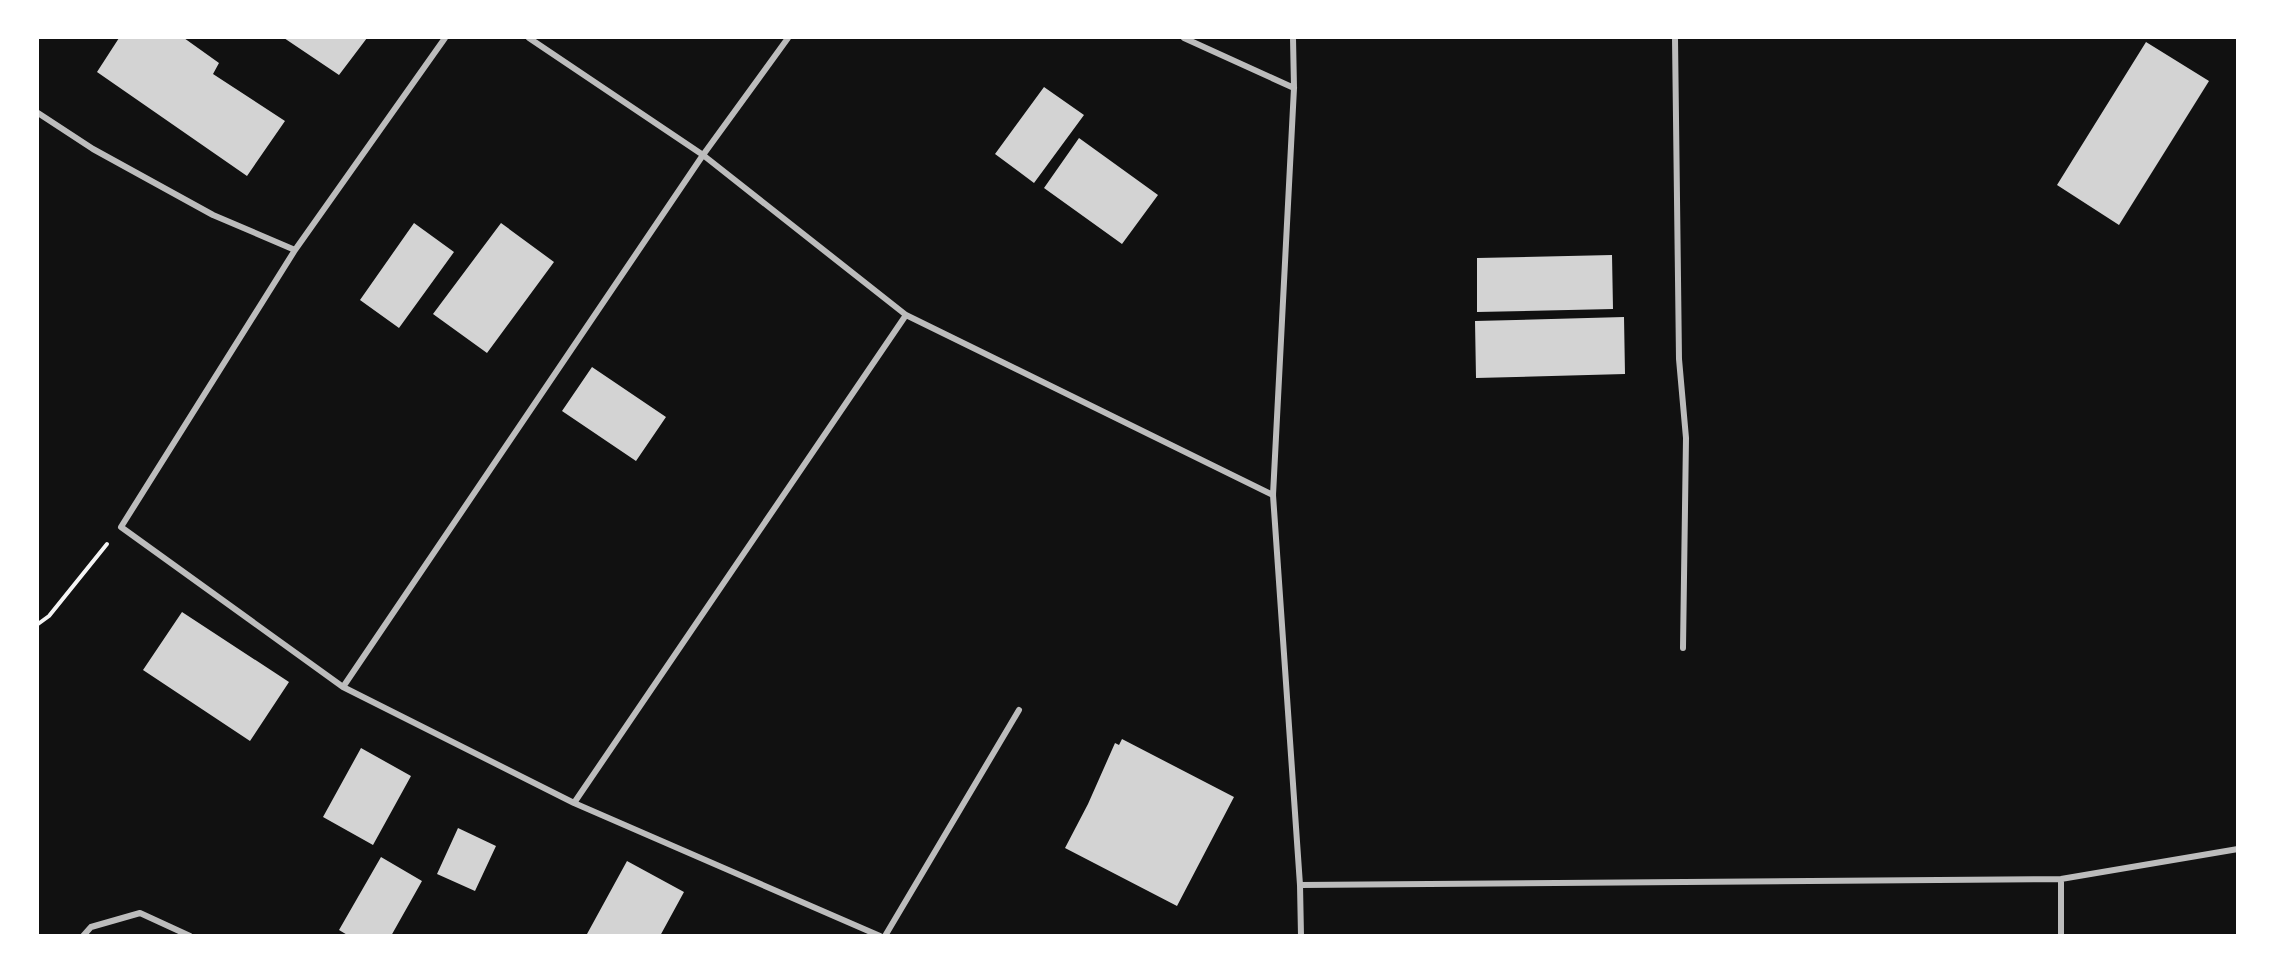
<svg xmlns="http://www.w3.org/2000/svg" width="2275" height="973" font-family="'Noto Sans',sans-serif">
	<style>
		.building { fill: #d3d3d3 }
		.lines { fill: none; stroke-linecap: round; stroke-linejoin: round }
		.path { stroke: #f5f5f5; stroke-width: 4 }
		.minor { stroke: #bcbcbc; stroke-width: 6 }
	</style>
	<rect width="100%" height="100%" fill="#111"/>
	<path class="building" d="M119,38H184L219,63L213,74L285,121L247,176L97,72Z
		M284,38H367L339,75Z
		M2146,42L2209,81L2119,225L2057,185Z
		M1044,87L1084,115L1034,183L995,154Z
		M1079,138L1158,195L1122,244L1044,188Z
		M414,223L454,252L399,328L360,300Z
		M501,223L554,262L487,353L433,314Z
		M1612,255L1613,309L1477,312V258Z
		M1624,317L1625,374L1476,378L1475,321Z
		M592,367L666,417L636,461L562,411Z
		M182,612L289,682L250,741L143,670Z
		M1122,739L1234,797L1177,906L1065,848L1088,804L1115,743L1119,745Z
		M361,748L411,776L373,845L323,817Z
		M458,828L496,846L475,891L437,874Z
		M381,857L422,881L391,936H349L339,930Z
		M627,861L684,892L660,936H590L587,934Z"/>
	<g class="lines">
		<path class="path" d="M38,624L49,616L107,544"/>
		<path class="minor" d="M445,38L295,250L121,527L343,687L574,803L880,936
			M529,38L703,155L906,315L1273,495
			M1184,38L1294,88
			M1293,38L1294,88L1273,495L1300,885L1301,936
			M1675,38L1679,359L1686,438L1683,648
			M38,113L93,149L213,215L295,250
			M343,687L703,155L788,38
			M574,803L906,315
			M2061,879V936
			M1300,885L2061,879L2238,849
			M83,936L91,927L140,913L190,936
			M885,936L1019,710"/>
	</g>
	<rect width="2275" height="973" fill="none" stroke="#ffffff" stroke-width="78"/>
</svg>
